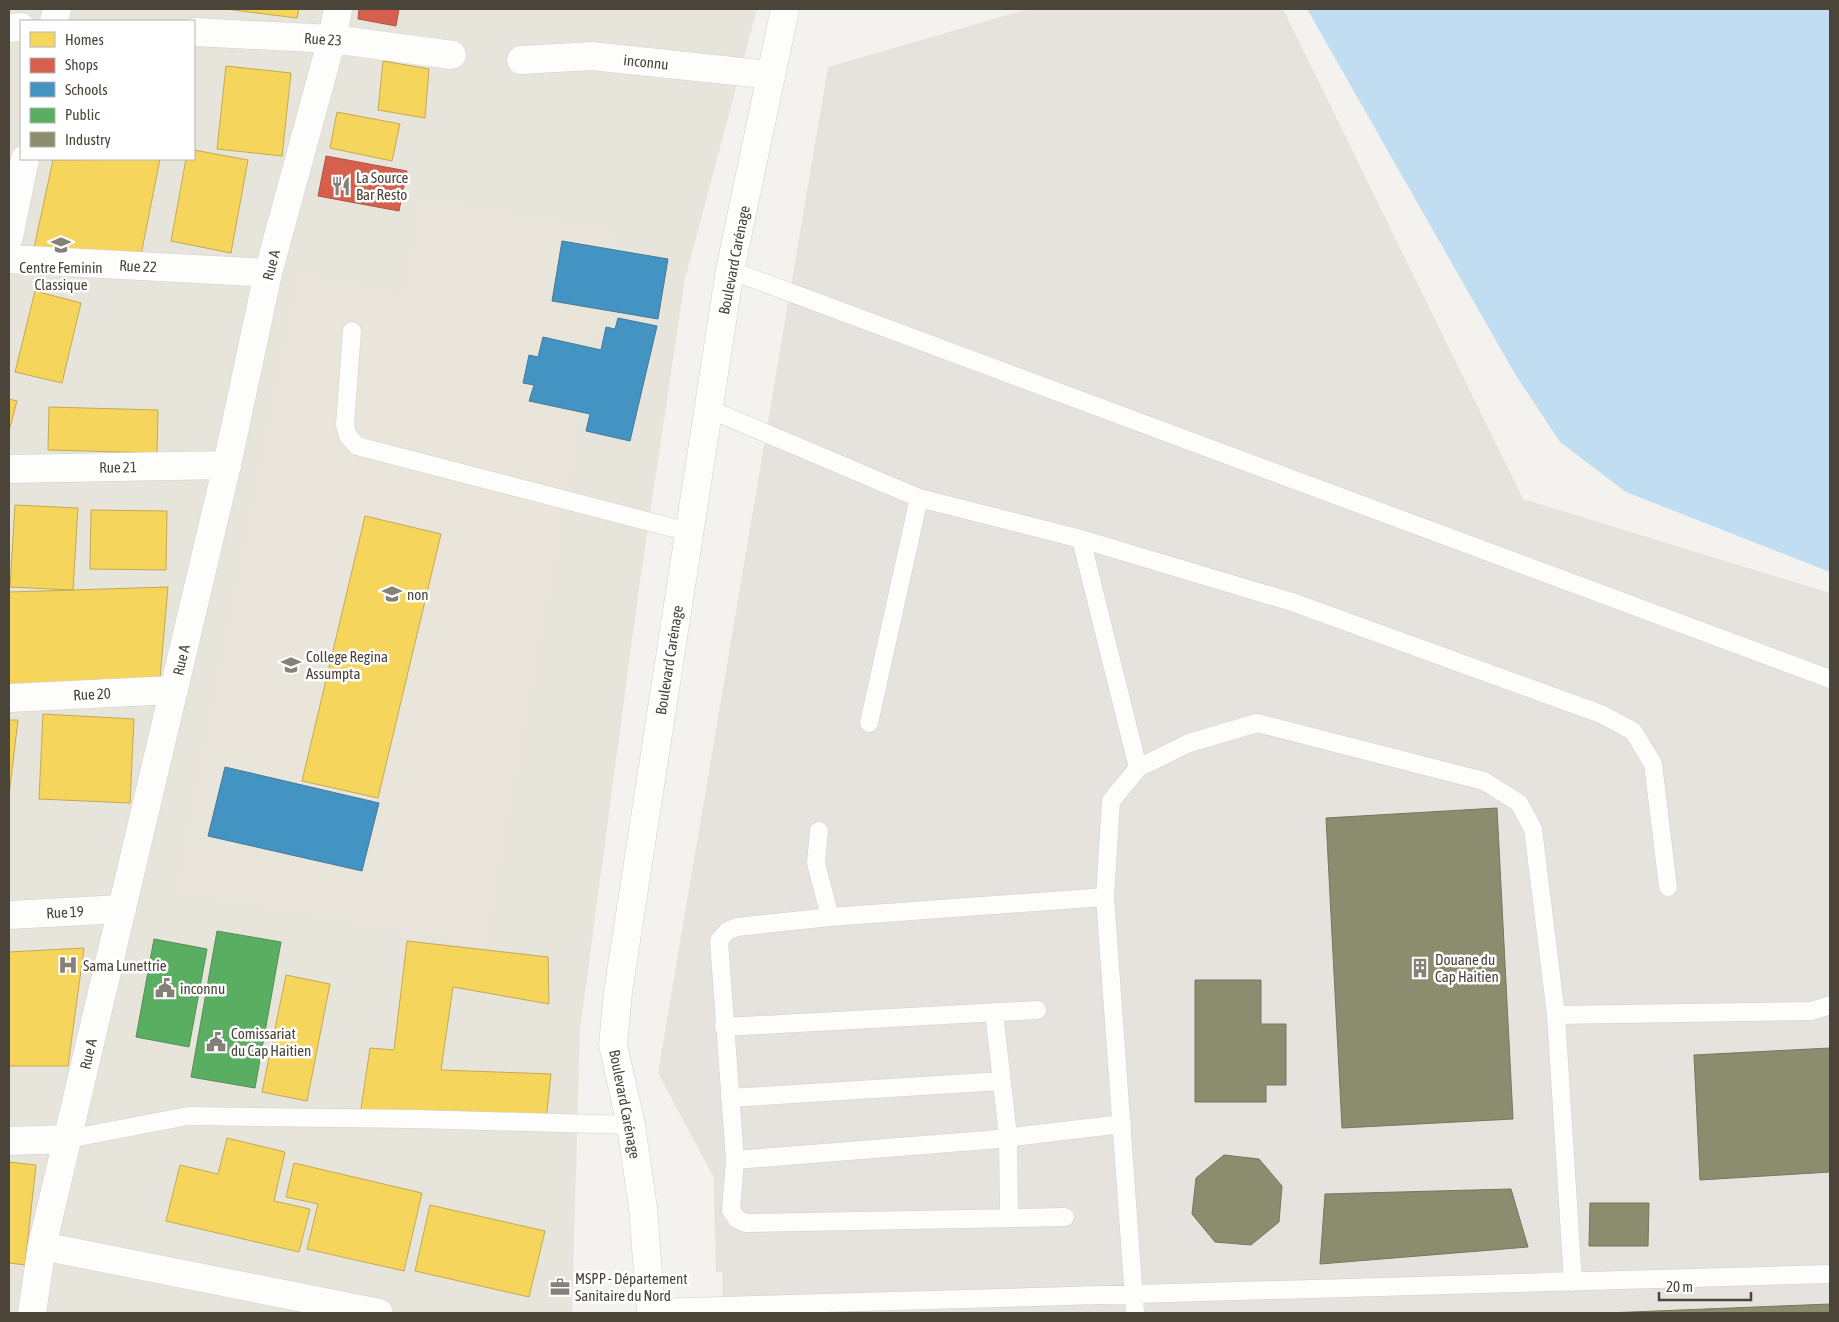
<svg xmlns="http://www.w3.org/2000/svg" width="1839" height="1322" font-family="'Asap Condensed',sans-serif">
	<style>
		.residential { fill: #e7e4dc; fill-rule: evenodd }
		.industrial { fill: #e6e2de }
		.education { fill: #eae5da }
		.parking { fill: #e6e3df }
		.water { fill: #c0ddf1 }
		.homes { fill: #f6d55c; stroke: #c3aa52 }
		.shops { fill: #d6604d; stroke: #ac5847 }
		.schools { fill: #4393c3; stroke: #457b9a }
		.public { fill: #5aae61; stroke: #568e55 }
		.industry { fill: #8c8c6e; stroke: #78765e }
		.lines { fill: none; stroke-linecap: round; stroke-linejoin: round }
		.service-casing { stroke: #d2d0cb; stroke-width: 19 }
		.minor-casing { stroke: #d2d0cb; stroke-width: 29 }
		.tertiary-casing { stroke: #d2d0cb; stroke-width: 29 }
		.service { stroke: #fdfdfc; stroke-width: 18 }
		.minor { stroke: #fdfdfc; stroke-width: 28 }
		.tertiary { stroke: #fdfdfc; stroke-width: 28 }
		.labels { text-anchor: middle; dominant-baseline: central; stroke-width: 5; stroke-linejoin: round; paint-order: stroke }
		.street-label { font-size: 15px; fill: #4b4439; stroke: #fff }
		.poi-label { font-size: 15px; fill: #4b4439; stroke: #fff; text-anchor: start }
	</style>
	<rect width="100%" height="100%" fill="#f4f2ee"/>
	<path class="residential" d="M9,9H757L685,279L639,588L580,1030L572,1313H9ZM21,21H194V159H21Z"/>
	<path class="industrial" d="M1028,9H1283L1523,499L1830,593V1313H723L721,1191L658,1073L828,67Z"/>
	<path class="education" d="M423,199L613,232L483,944L178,891L300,274L405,297Z"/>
	<path class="parking" d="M706,906L1085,909L1101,1266L716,1272L711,1077L685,1031Z"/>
	<path class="water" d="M1307,9H1830V572L1626,492L1560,442L1515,374Z"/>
	<path class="homes" d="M225,9H299L297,18Z
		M383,61L429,69L425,118L378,110Z
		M226,66L291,73L282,156L217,149Z
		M337,112L400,124L392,161L330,148Z
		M194,150L248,160L231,253L171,241L186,159H194Z
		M160,159L139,265L32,257L53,160Z
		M35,291L81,303L62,383L15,372Z
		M9,399L17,401L9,431Z
		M49,407L158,410L157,453L48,450Z
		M15,505L78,508L73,590L10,587Z
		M91,510L167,511L166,570L90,569Z
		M365,516L441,534L378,798L302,781Z
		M168,587L159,689L9,692V592Z
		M43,714L134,719L130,803L39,799Z
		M9,720H18L9,796Z
		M407,941L548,957L549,1004L453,987L441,1070L551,1074L546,1121L360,1115L370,1048L394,1050Z
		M84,948L68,1066H9V952Z
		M286,975L330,984L307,1101L262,1092Z
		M227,1138L285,1152L274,1201L310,1209L299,1252L166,1221L180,1165L218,1174Z
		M9,1162L36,1165L25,1265L9,1263Z
		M294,1163L422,1193L404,1271L307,1249L318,1204L286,1197Z
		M430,1205L545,1231L529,1297L415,1271Z"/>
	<path class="shops" d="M359,9H399L396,26L358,19Z
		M326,156L407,171L399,211L318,196Z"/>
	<path class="schools" d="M562,241L668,259L658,319L552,301Z
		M618,318L657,326L630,441L586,431L590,414L529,401L534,385L523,383L529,355L538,357L543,337L601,350L606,327L615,329Z
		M225,767L379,803L362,871L208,836Z"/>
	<path class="public" d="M217,931L281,942L255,1088L191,1077Z
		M154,939L207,949L189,1047L136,1037Z"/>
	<path class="industry" d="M1497,808L1513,1119L1342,1128L1326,818Z
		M1195,980H1261V1024H1286V1085H1266V1102H1195Z
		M1830,1048V1172L1700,1180L1694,1055Z
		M1224,1155L1259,1159L1282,1186L1279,1222L1251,1245L1215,1242L1192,1214L1196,1178Z
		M1511,1189L1528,1247L1320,1264L1325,1194Z
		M1590,1203H1649L1648,1246H1589Z
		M1830,1304V1313H1606Z"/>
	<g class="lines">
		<defs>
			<path id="service" d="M730,270L1830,679
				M352,331L345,425L348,436L357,446L689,532
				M709,409L919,498L1081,539L1292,602L1601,714L1633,731L1653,764L1668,887
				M1081,539L1138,768
				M869,723L919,498
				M819,831L816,863L830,917L1105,897
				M830,917L737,927L727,931L719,941L735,1160L987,1140L1122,1124
				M994,1012L1008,1136L1009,1218
				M1556,1015L1812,1011L1830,1005
				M724,1027L1037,1010
				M730,1098L1002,1081
				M68,1139L188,1116L413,1119L631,1125
				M735,1160L731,1210L737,1219L746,1223L1065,1217
				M652,1308L1830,1274
				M1135,1313L1105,897L1111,801L1138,768L1189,743L1257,723L1484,781L1519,803L1533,829L1556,1015L1573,1282"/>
			<path id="minor" d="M54,21L57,9
				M9,28L21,27
				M194,32L332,39L452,55
				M521,60L592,56L771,75
				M9,237L25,159
				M9,259L268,273
				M9,469L227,465
				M9,698L174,690
				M9,915L122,909
				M9,1141L68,1139
				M42,1246L379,1313"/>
			<path id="tertiary" d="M32,1313L42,1246L227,465L268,273L332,39L338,9
				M651,1313L643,1208L631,1125L613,1045L618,992L730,270L785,9"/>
		</defs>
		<use href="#service" class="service-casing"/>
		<use href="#minor" class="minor-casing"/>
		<use href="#tertiary" class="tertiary-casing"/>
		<use href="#service" class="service"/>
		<use href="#minor" class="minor"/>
		<use href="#tertiary" class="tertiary"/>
	</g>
	<defs>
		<symbol id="restaurant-bare" viewBox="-9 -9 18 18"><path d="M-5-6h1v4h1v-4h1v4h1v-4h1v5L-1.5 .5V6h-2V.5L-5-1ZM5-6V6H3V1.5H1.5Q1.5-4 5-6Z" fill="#868178" stroke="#fff" stroke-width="2.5" paint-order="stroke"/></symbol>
		<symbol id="school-bare" viewBox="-9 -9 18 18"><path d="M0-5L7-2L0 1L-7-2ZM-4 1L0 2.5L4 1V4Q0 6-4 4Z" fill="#868178" stroke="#fff" stroke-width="2.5" paint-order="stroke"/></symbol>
		<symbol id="university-bare" viewBox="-9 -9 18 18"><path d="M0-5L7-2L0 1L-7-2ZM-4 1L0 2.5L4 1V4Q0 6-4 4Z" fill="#868178" stroke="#fff" stroke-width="2.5" paint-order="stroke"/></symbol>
		<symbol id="hospital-bare" viewBox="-9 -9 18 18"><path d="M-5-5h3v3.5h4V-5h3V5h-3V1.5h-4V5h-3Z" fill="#868178" stroke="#fff" stroke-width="2.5" paint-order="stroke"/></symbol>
		<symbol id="building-bare" viewBox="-9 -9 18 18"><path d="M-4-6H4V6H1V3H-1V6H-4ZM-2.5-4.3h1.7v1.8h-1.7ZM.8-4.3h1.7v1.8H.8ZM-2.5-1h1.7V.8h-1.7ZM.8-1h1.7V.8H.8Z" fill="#868178" stroke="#fff" stroke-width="2.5" paint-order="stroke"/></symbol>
		<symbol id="civic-bare" viewBox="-9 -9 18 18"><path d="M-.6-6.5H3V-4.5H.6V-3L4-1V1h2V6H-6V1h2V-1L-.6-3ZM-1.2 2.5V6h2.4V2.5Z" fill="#868178" stroke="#fff" stroke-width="2.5" paint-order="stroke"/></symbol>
		<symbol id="office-bare" viewBox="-9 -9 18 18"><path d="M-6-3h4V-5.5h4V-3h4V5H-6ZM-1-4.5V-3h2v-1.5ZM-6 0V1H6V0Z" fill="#868178" stroke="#fff" stroke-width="2.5" paint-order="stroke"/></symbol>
	</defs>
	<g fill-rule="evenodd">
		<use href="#restaurant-bare" x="327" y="172" width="28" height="28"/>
		<use href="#school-bare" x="47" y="231" width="28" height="28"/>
		<use href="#university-bare" x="378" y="580" width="28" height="28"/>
		<use href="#university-bare" x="277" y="651" width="28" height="28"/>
		<use href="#hospital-bare" x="54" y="951" width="28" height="28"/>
		<use href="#building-bare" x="1406" y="954" width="28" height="28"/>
		<use href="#civic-bare" x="151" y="974" width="28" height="28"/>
		<use href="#civic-bare" x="202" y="1028" width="28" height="28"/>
		<use href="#office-bare" x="546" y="1273" width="28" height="28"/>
	</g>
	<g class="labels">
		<g class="street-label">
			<text transform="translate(323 39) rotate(4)">Rue 23</text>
			<text transform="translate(646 62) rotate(6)">inconnu</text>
			<text transform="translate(734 260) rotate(-79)">Boulevard Carénage</text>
			<text transform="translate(271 265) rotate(-76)">Rue A</text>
			<text transform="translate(138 266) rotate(3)">Rue 22</text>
			<text transform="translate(118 467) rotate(-1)">Rue 21</text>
			<text transform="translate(181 660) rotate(-77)">Rue A</text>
			<text transform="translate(669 660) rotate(-81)">Boulevard Carénage</text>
			<text transform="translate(92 694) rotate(-3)">Rue 20</text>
			<text transform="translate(65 912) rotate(-3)">Rue 19</text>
			<text transform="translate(88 1054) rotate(-77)">Rue A</text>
			<text transform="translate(625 1104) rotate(79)">Boulevard Carénage</text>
		</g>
		<g class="poi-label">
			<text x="356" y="177">La Source<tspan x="356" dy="17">Bar Resto</tspan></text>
			<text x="61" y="267" text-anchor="middle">Centre Feminin<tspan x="61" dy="17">Classique</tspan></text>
			<text x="407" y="594">non</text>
			<text x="306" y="656">College Regina<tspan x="306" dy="17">Assumpta</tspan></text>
			<text x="1435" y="959">Douane du<tspan x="1435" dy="17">Cap Haitien</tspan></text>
			<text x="83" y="965">Sama Lunettrie</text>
			<text x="180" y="988">inconnu</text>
			<text x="231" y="1033">Comissariat<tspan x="231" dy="17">du Cap Haitien</tspan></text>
			<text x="575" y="1278">MSPP - Département<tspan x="575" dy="17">Sanitaire du Nord</tspan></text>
		</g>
	</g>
	<rect width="1839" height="1322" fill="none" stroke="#4b4439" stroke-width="20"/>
	<rect x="20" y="20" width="175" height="140" fill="#ffffff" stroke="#b7b4b0"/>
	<rect x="30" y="32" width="25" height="15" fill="#f6d55c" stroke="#b7b4b0"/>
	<text x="65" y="45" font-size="15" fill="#4b4439">Homes</text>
	<rect x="30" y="58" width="25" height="15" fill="#d6604d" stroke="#b7b4b0"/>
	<text x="65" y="70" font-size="15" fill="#4b4439">Shops</text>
	<rect x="30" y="82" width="25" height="15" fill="#4393c3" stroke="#b7b4b0"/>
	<text x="65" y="95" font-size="15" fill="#4b4439">Schools</text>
	<rect x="30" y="108" width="25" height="15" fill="#5aae61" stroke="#b7b4b0"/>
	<text x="65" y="120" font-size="15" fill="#4b4439">Public</text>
	<rect x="30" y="132" width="25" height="15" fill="#8c8c6e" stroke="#b7b4b0"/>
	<text x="65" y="145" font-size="15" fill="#4b4439">Industry</text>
	<path d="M1659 1292v8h92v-8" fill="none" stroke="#4b4439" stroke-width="2.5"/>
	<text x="1666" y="1292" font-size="15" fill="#4b4439" stroke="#ffffff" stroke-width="4" paint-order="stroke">20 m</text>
</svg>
